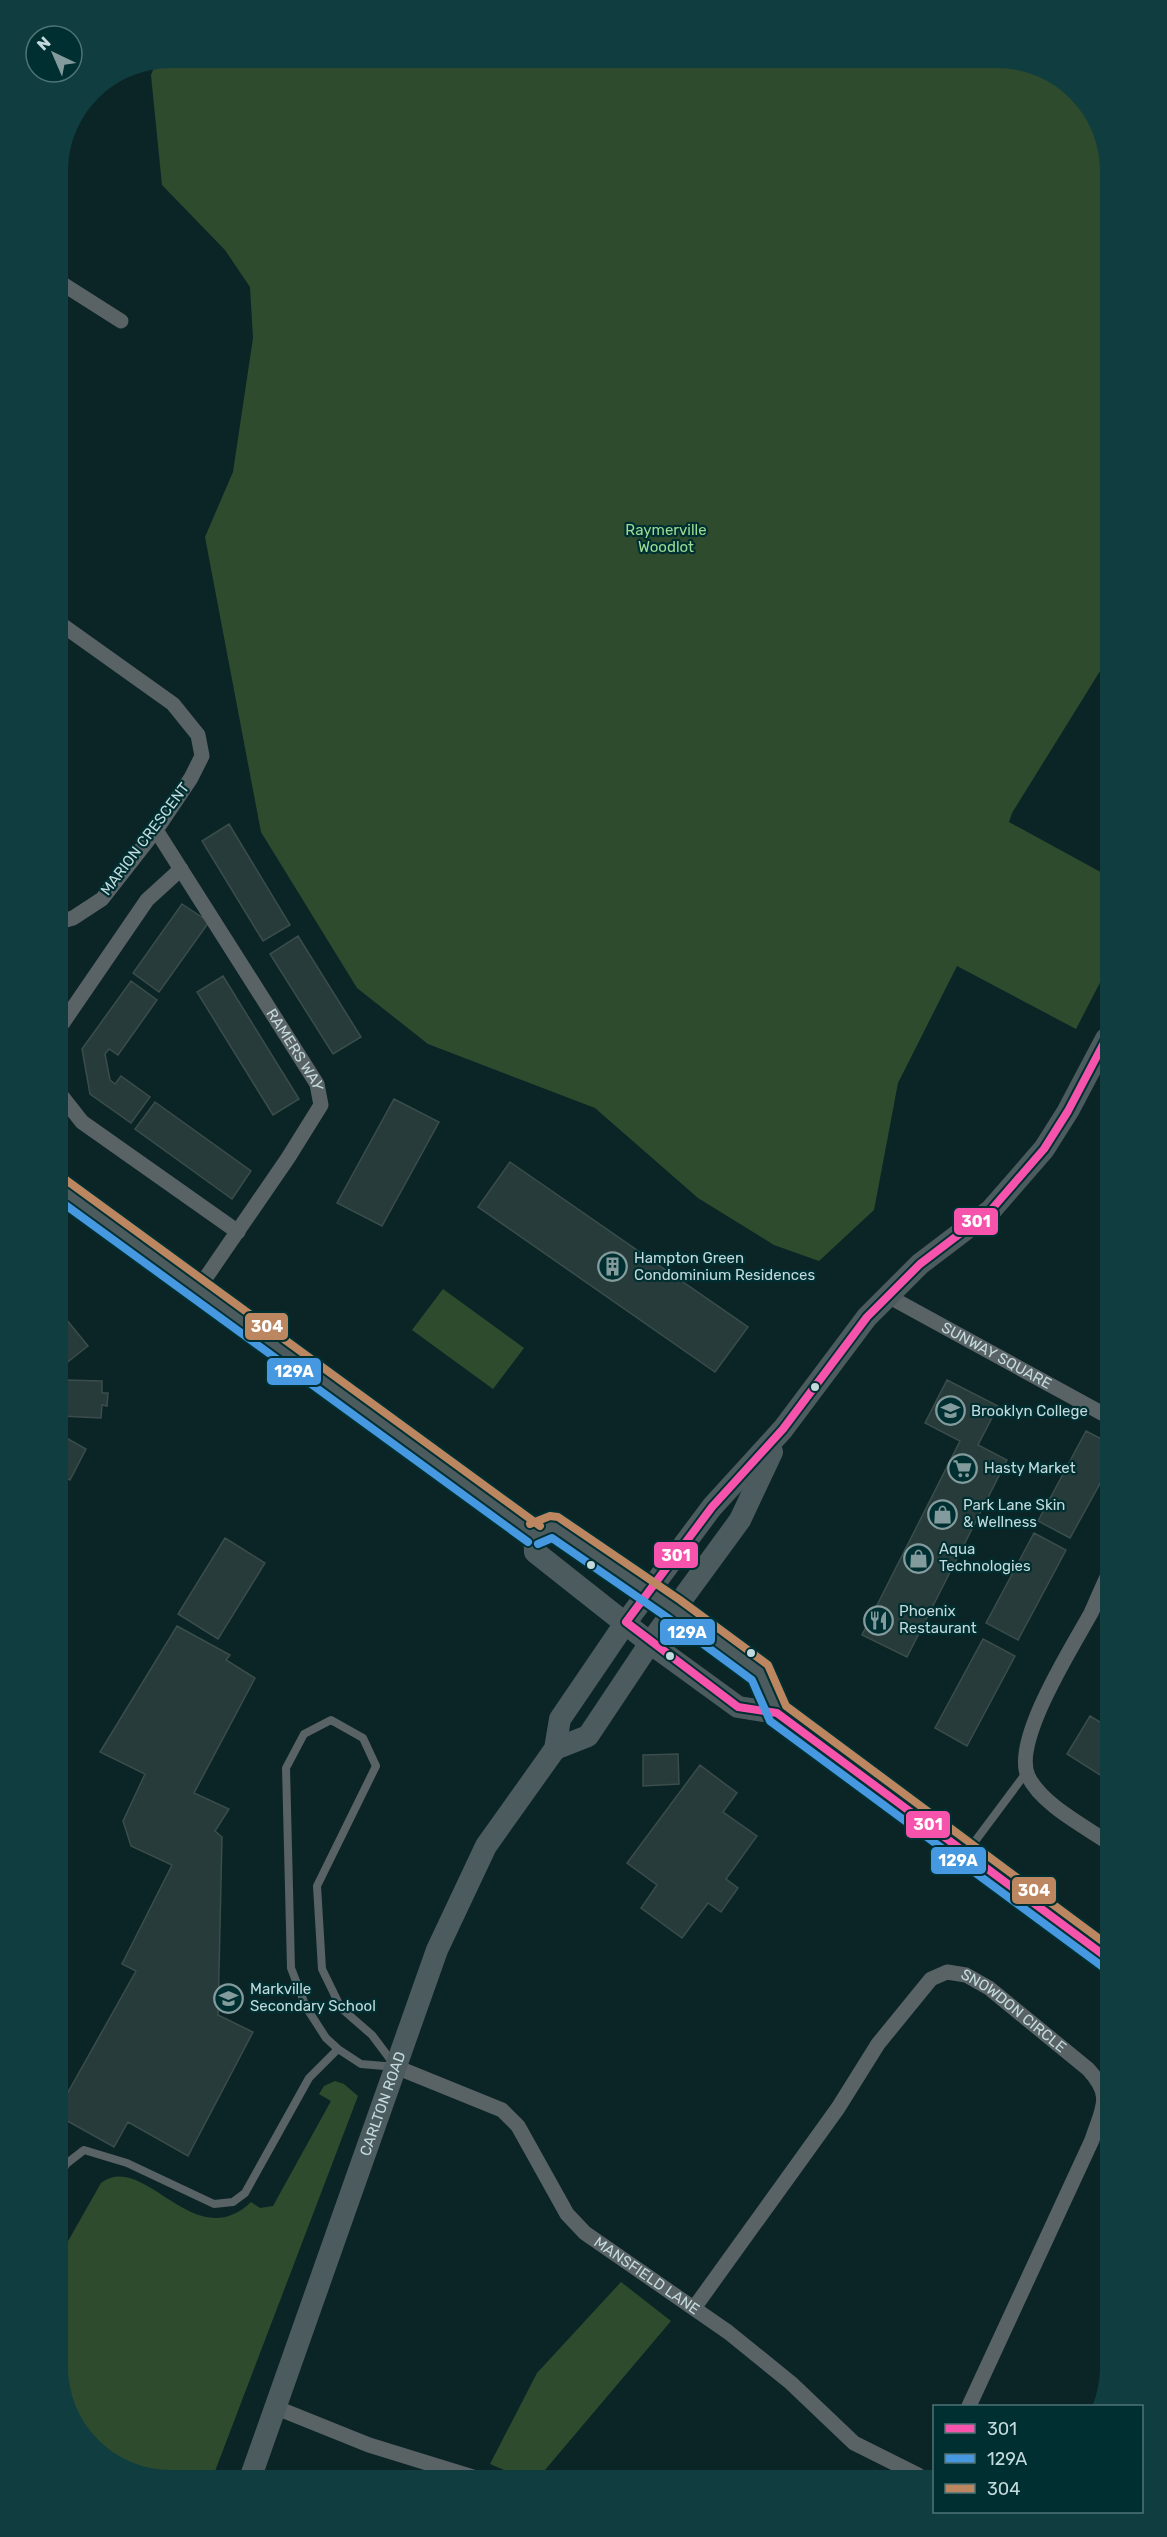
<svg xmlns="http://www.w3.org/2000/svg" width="1167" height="2537" font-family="Rubik,sans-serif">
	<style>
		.green { fill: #2e4c2d }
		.building { fill: #273b3a; stroke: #3a4d4b; stroke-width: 1.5 }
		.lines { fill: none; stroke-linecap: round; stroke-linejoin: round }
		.lane { stroke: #596265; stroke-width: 8 }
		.street { stroke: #596265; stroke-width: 15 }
		.secondary { stroke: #4c5b5e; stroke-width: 22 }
		.bus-1-casing { stroke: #002f32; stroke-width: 12 }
		.bus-2-casing { stroke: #002f32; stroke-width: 12 }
		.bus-3-casing { stroke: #002f32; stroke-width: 12 }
		.bus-1 { stroke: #f653ac; stroke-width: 8 }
		.bus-2 { stroke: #4699e1; stroke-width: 8 }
		.bus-3 { stroke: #bb8660; stroke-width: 8 }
		.bus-dot { fill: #c3dadc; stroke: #002f32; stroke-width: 2 }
		.labels { text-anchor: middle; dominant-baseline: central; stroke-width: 4.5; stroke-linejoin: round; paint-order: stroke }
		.park-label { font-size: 15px; fill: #9bdb92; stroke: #002f32 }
		.street-label { font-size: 15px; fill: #c3dadc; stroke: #002f32 }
		.poi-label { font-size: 15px; fill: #c3dadc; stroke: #002f32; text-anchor: start }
		.line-badge { stroke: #002f32; stroke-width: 2 }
		.badge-label { font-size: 16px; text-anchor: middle; font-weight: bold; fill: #fff }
	</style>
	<rect width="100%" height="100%" fill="#0b2527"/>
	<path class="green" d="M171,57H1004L1065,80L1104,134L1105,663L1012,813L1009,822L1106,875V971L1076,1029L957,966L898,1083L874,1210L819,1261L774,1245L698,1198L595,1108L428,1044L357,988L261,832L205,537L233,472L253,338L250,287L225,250L162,185L151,75L157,60Z
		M443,1289L524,1348L493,1389L412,1330Z
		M335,2081L344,2084L358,2096L212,2479L163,2480L101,2456L63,2403V2250L101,2183C144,2150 194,2257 251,2202L260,2208L273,2206L331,2101L319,2094L324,2086Z
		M621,2282L671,2321L539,2477H521L490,2464L537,2373Z"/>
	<path class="building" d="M229,824L290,925L263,941L202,841Z
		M182,904L209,922L159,992L133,973Z
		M298,936L361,1037L333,1054L270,954Z
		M223,976L299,1099L273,1115L197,992Z
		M131,981L157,1000L118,1055L109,1049L105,1054L110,1080L115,1084L121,1076L150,1097L131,1123L90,1094L82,1049Z
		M394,1099L439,1122L382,1226L337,1203Z
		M155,1102L251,1171L232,1199L135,1129Z
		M510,1162L748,1327L715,1372L478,1207Z
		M66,1319L88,1346L60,1368V1324Z
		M65,1380L102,1381V1393H108L107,1406L102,1405L101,1418L61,1416L60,1397H64Z
		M947,1380L998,1406L978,1445L1007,1460L907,1657L862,1635L960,1441L925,1423Z
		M1086,1431L1107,1442L1108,1469L1070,1538L1038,1521Z
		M61,1435L86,1449L70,1480L61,1475Z
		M1034,1533L1066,1550L1018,1640L986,1623Z
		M225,1538L265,1563L218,1639L178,1614Z
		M177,1626L230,1655L226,1660L255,1678L194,1793L229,1809L215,1831L222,1837L218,2015L253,2032L188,2156L128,2122L114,2147L62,2118V2103L136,1971L122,1964L172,1865L131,1846L123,1821L145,1774L100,1752Z
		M983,1639L1015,1656L967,1746L935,1728Z
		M1090,1716L1108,1727V1780L1067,1754Z
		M678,1754L679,1784L643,1786V1755Z
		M700,1765L737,1793L723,1812L757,1836L726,1879L738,1888L721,1912L708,1903L682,1938L641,1908L657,1885L627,1863Z"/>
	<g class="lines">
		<path class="lane" d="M331,1720L363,1738L376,1766L317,1886L322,1969L341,2008L372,2035L396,2067L361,2064L338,2049L326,2038L306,2007L291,1968L286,1768L304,1734Z
			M967,1852L1026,1773
			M63,2171L66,2164L84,2150L127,2163L214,2204L233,2202L245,2193L309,2078L338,2049"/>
		<g class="street">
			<path d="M58,281L121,321"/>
			<path d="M58,622L173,704L198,735L202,756L191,778L156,830L102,899L73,918L59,922"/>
			<path id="s1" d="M156,830L317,1084L321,1105L288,1158L198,1289"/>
			<path d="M60,1027L147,900L181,869"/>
			<path d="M60,1094L82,1122L238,1232"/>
			<path id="s2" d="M886,1295L1107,1416"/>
			<path d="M1108,1575C1102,1587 1097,1600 1091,1613C1073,1646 1012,1741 1028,1776C1041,1804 1084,1826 1109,1843"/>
			<path id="s3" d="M396,2067L502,2110L518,2126L567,2214L585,2233L728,2332L791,2383L854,2443L918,2475"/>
			<path id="s4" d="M694,2308L838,2108L878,2044L931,1979L947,1972L966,1975L989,1988L1088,2069C1114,2097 1102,2108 1092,2140L969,2406"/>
			<path d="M277,2408L369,2445L476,2478"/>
		</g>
		<g class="secondary">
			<path d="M60,1188L534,1534"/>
			<path d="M534,1534L535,1552L650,1643L738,1707L777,1713L1109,1959"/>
			<path d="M534,1534L553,1526L674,1609L761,1673L777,1713"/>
			<path d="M555,1749L588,1736L650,1643L740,1520L772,1452"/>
			<path id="s5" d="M250,2479L437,1950L486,1846L555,1749L560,1719L626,1622L712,1507L783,1429L867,1317L920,1264L991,1210L1044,1149L1068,1111L1106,1039"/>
		</g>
		<defs>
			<path id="bus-1" d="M1106,1039L1068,1111L1044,1149L991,1210L920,1264L867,1317L783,1429L712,1507L626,1622L738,1707L777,1713L1109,1959"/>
			<path id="bus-2" d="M60,1201L528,1542
				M538,1544L552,1538L668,1618L752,1680L770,1721L1103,1967"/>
			<path id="bus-3" d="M66,1180L540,1526
				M530,1524L550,1516L558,1517L680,1600L768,1665L786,1706L1109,1946"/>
		</defs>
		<use href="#bus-1" class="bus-1-casing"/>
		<use href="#bus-2" class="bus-2-casing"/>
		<use href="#bus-3" class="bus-3-casing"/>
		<use href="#bus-1" class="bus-1"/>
		<use href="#bus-2" class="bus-2"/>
		<use href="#bus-3" class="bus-3"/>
	</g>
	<defs>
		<symbol id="building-ring" viewBox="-11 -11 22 22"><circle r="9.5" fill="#002f32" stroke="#839b9d" stroke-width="1.5"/><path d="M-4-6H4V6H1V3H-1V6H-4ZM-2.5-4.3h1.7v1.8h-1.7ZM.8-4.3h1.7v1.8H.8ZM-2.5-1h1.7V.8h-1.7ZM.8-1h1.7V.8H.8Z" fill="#839b9d"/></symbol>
		<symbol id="university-ring" viewBox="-11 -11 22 22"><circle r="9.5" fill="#002f32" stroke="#839b9d" stroke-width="1.5"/><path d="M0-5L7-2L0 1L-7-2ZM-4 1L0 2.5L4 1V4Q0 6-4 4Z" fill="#839b9d"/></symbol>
		<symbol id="supermarket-ring" viewBox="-11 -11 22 22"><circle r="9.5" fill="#002f32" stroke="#839b9d" stroke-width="1.5"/><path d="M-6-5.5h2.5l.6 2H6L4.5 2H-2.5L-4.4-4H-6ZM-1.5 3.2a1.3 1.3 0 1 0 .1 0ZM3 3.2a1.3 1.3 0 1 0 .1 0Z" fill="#839b9d"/></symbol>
		<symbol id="shop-ring" viewBox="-11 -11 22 22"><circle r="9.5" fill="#002f32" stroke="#839b9d" stroke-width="1.5"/><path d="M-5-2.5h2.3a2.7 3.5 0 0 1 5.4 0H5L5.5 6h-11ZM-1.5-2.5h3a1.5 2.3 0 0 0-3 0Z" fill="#839b9d"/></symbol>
		<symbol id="restaurant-ring" viewBox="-11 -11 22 22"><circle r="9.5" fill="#002f32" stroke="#839b9d" stroke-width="1.5"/><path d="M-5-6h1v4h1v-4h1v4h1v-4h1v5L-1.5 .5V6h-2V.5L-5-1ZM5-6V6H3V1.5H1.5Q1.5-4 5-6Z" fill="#839b9d"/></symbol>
		<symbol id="school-ring" viewBox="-11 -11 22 22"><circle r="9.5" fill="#002f32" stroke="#839b9d" stroke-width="1.5"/><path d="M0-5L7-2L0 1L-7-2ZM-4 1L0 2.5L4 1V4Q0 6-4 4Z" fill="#839b9d"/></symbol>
	</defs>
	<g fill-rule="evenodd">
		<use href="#building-ring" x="596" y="1250" width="33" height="33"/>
		<use href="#university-ring" x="934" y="1394" width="33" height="33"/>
		<use href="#supermarket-ring" x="946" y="1452" width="33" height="33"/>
		<use href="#shop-ring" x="926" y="1498" width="33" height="33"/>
		<use href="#shop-ring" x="902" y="1542" width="33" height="33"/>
		<use href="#restaurant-ring" x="862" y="1604" width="33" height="33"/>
		<use href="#school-ring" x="212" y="1982" width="33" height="33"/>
	</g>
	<g class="bus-dot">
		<circle cx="815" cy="1387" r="5"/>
		<circle cx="591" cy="1565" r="5"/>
		<circle cx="751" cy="1653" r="5"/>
		<circle cx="670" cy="1656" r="5"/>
	</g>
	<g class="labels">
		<g class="park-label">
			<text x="666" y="530">Raymerville<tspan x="666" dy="17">Woodlot</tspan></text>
		</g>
		<g class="street-label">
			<text transform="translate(145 839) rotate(-53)">MARION CRESCENT</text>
			<text stroke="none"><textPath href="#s1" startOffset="260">RAMERS WAY</textPath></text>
			<text stroke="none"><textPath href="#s2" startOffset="126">SUNWAY SQUARE</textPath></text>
			<text stroke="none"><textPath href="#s4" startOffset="502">SNOWDON CIRCLE</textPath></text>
			<text stroke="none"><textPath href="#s5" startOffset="398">CARLTON ROAD</textPath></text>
			<text stroke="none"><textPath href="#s3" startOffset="339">MANSFIELD LANE</textPath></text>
		</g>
		<g class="poi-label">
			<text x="634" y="1258">Hampton Green<tspan x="634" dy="17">Condominium Residences</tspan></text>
			<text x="971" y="1411">Brooklyn College</text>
			<text x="984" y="1468">Hasty Market</text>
			<text x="963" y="1505">Park Lane Skin<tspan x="963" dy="17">&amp; Wellness</tspan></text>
			<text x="939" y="1549">Aqua<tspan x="939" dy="17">Technologies</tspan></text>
			<text x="899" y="1611">Phoenix<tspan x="899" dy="17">Restaurant</tspan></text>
			<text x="250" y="1989">Markville<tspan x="250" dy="17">Secondary School</tspan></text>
		</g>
	</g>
	<path d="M0 0H1167V2537H0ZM171 68H997A103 103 0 0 1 1100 171V2367A103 103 0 0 1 997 2470H171A103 103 0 0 1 68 2367V171A103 103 0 0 1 171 68Z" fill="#103d40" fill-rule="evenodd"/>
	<g class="line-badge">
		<rect x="953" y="1207" width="46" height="29" rx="6" fill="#f653ac"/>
		<rect x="244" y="1312" width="45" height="29" rx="6" fill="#bb8660"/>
		<rect x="266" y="1357" width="56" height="29" rx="6" fill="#4699e1"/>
		<rect x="653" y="1541" width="46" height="28" rx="6" fill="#f653ac"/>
		<rect x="659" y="1618" width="57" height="28" rx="6" fill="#4699e1"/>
		<rect x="905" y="1810" width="46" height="29" rx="6" fill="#f653ac"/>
		<rect x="930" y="1846" width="57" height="29" rx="6" fill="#4699e1"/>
		<rect x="1011" y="1876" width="46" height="29" rx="6" fill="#bb8660"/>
	</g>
	<g class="badge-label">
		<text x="976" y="1227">301</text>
		<text x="267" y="1332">304</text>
		<text x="294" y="1377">129A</text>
		<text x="676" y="1561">301</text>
		<text x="687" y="1638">129A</text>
		<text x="928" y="1830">301</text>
		<text x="958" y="1866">129A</text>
		<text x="1034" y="1896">304</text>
	</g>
	<rect x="933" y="2405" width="210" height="108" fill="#002f32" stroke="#4e7376" stroke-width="1.5"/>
	<rect x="945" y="2424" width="30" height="9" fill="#f653ac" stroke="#4e7376" stroke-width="1.5"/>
	<text x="987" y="2435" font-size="18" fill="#c3dadc">301</text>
	<rect x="945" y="2454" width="30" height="9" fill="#4699e1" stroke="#4e7376" stroke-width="1.5"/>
	<text x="987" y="2465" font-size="18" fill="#c3dadc">129A</text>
	<rect x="945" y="2484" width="30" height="9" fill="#bb8660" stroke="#4e7376" stroke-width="1.5"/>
	<text x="987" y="2495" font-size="18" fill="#c3dadc">304</text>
	<g transform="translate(54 54) rotate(316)"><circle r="28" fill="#002f32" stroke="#4e7376" stroke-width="1.5"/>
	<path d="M0-4.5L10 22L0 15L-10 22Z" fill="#839b9d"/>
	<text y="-9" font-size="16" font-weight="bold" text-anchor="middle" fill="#c3dadc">N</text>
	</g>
</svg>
